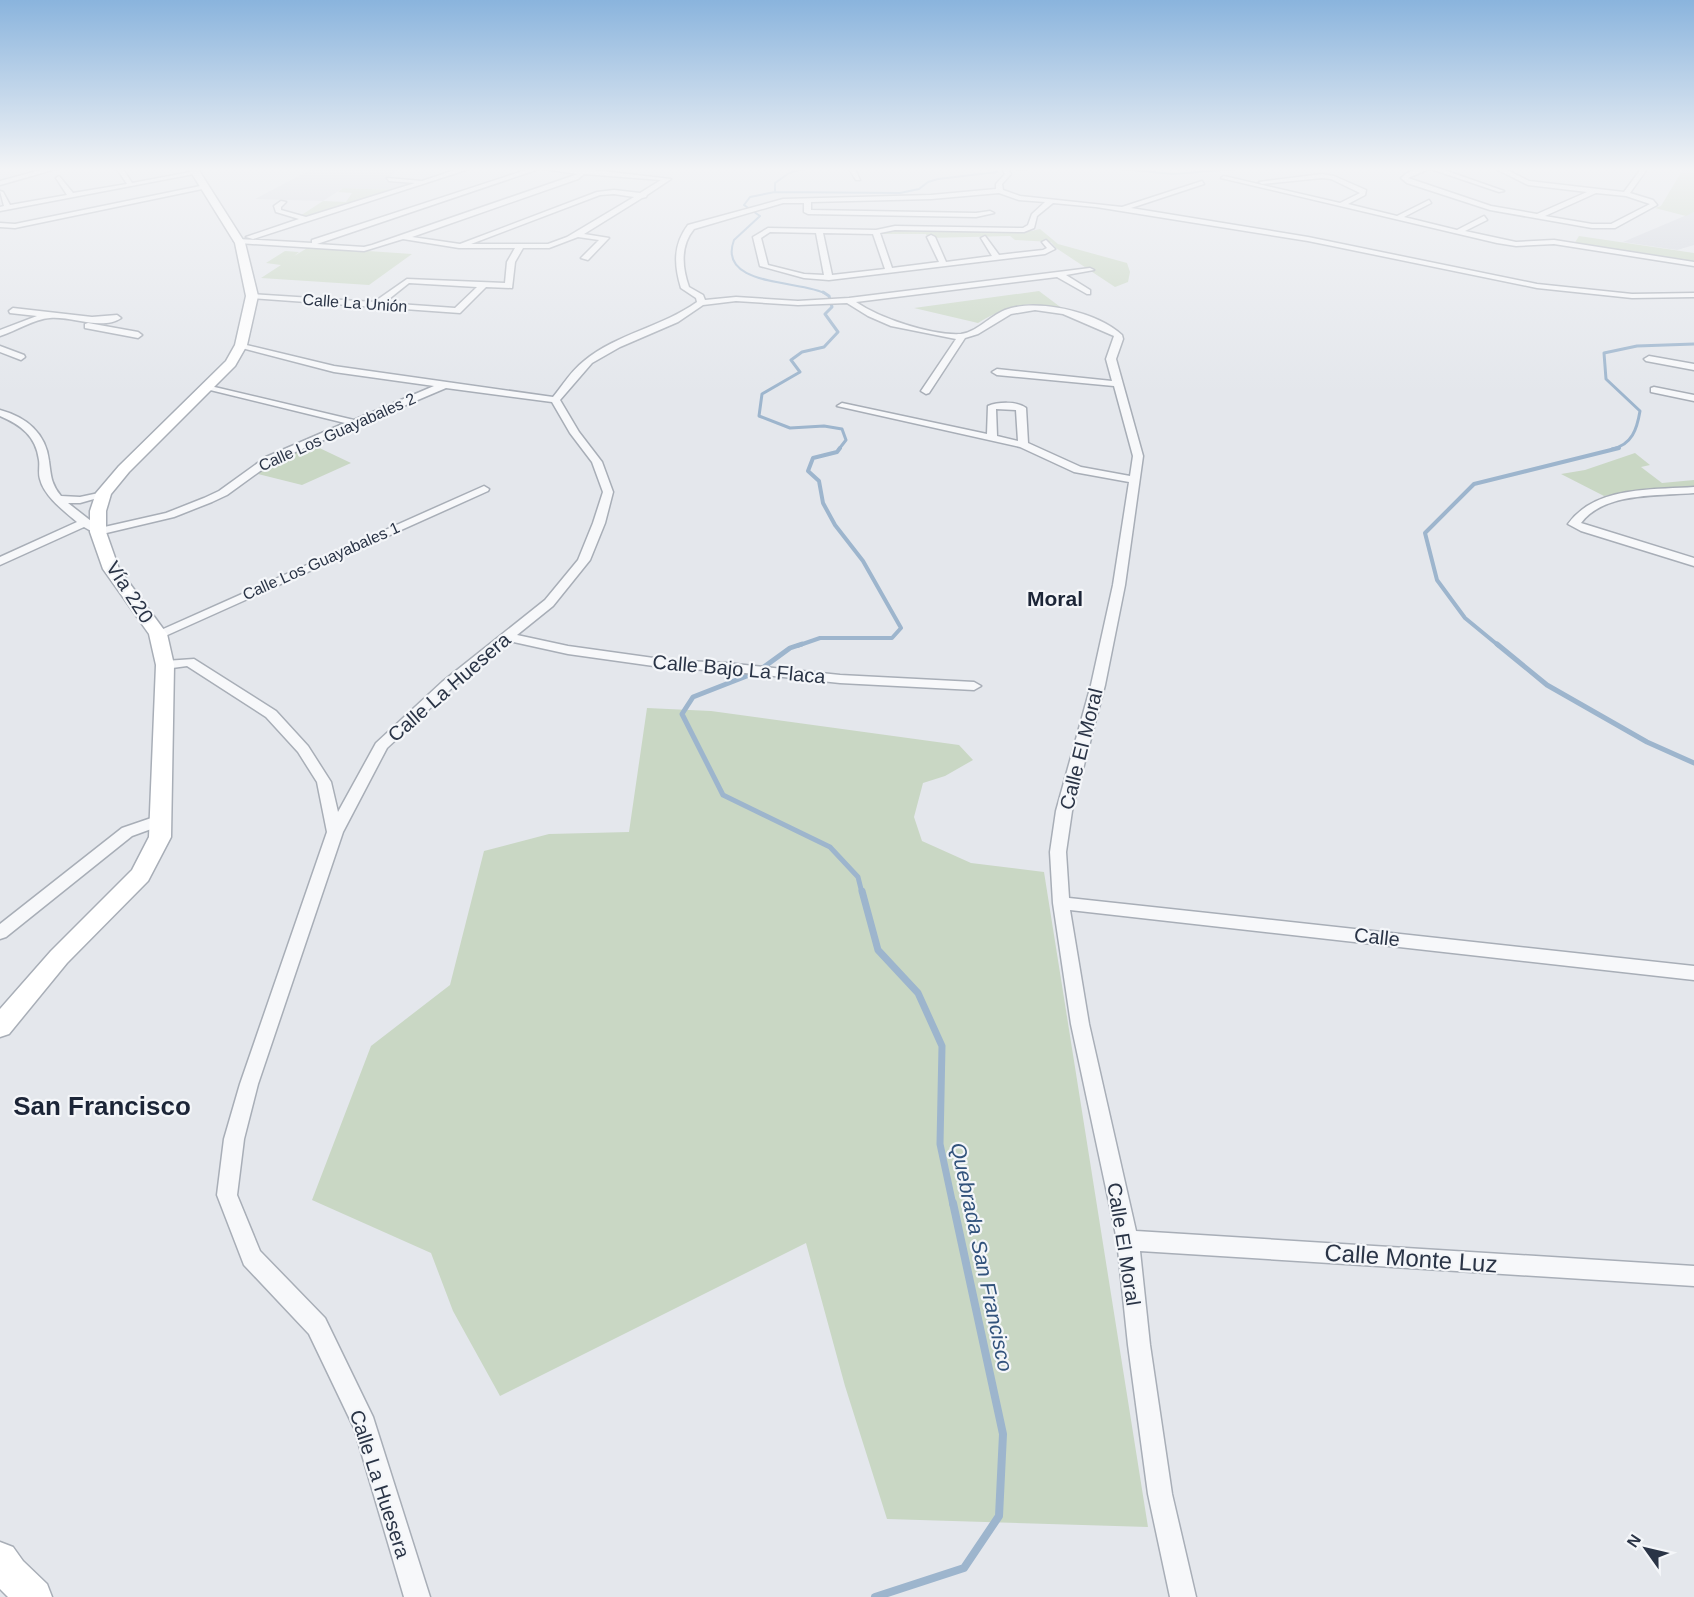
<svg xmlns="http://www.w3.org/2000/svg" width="1694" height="1597" font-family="Arial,sans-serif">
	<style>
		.built { fill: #d2d6de }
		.green { fill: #c9d7c4 }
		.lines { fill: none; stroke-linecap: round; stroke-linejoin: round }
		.stream-far5 { stroke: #9db5cd; stroke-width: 2 }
		.stream-far4 { stroke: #9db5cd; stroke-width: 3 }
		.stream-far3 { stroke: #9db5cd; stroke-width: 4 }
		.stream-far2 { stroke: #9db5cd; stroke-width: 5 }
		.stream-far1 { stroke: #9db5cd; stroke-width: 7 }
		.stream { stroke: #9db5cd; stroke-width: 8 }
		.minor-casing { stroke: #a8aeb7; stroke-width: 3 }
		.secondary-casing { stroke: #a8aeb7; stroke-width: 3 }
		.minor { fill: #f7f8fa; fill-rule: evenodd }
		.secondary { fill: #fff; fill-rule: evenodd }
		.labels { text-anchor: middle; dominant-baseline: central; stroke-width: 4.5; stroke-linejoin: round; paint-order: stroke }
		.far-street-label { font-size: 16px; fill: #2a3446; stroke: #f4f6f9 }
		.street-label { font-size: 20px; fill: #2a3446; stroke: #f4f6f9 }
		.neighbourhood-label { font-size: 21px; font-weight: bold; fill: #1c2537; stroke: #f4f6f9 }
		.water-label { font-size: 21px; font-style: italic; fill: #32537c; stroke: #f4f6f9 }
		.near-street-label { font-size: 24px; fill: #2a3446; stroke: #f4f6f9 }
		.near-neighbourhood-label { font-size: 26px; font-weight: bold; fill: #1c2537; stroke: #f4f6f9 }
	</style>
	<rect width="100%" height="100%" fill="#e4e7ec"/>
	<path class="built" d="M312,169H416L398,170L385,181L420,182L395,190L343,188L323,201L255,199Z
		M1694,212V245L1677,250L1623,242Z"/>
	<path class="green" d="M1683,169L1694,170V212L1686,216L1655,208L1661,206Z
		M343,188L395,190L309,217L300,216L323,201L346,202L352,193L338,192Z
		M897,229L1031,231L1040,229L1058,244L1127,263L1130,272L1128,282L1115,287L1056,248L1051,242L1015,240L1010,236L928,238L926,234H882V232Z
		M1579,236L1694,253V263L1574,244Z
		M309,247L412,254L369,285L261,278L281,265L266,263L285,251L299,252L294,256Z
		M1039,291L1063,309C1025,300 1011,304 978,323L914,308Z
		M311,444L351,463L302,485L258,474L270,463Z
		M1635,453L1650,465L1641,467L1662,483L1694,480V487L1662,490L1651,488L1604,496L1561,474L1585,470Z
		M647,708L711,711L959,745L973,760L945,776L923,783L914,817L922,841L971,863L1044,872L1148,1527L887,1519L845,1386L806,1243L500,1396L453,1311L431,1253L312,1200L371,1046L450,985L484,851L549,834L629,832Z"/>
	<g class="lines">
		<path class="stream-far5" d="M1120,169L1173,174L1236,169
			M1016,170L1028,169
			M775,192V183L789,173L803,169
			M826,294C805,280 716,288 734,240L760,216L744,205L750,197L775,192L900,193L919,189L928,182L938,179L997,172"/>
		<path class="stream-far4" d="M823,292L829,296L832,307L825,314L838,332L824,347L802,352L791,360L800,372L762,394L759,416L790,428L824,426L842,429L846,440L839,449
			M1612,449C1632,445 1637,429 1640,411L1606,379L1604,353L1637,346L1694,344"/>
		<path class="stream-far3" d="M797,646L820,638H892L901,628L863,561L835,525L823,503L819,481L808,471L813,458L837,452L840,448
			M1499,646L1465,618L1437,580L1425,533L1474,484L1619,448"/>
		<path class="stream-far2" d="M802,644L790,648L757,672L693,697L682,714L723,795L830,847L858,877L862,893
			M1497,644L1547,685L1647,742L1694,763"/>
		<path class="stream-far1" d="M862,891L878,950L918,993L942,1046L940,1144L953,1205"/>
		<path class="stream" d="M875,1597L964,1568L999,1516L1003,1434L953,1203"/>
		<defs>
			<path id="minor" d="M44,169H56L0,185V181Z
				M117,169H123L132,183L196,171L199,173L0,211V207L4,206L0,191L3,192L10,205L67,195L56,178L59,176L73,193L127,184Z
				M458,169H469L253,239L246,237L299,219L276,212L274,206L281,201L286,202L281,207V210L306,217L415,183L389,181L387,178L422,181Z
				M529,169H539L317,244L364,247L372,245L578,174L543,169H584L671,179L647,195L646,197L642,198L584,234L609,238L588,260L581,258L599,240L578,237L549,248H523L515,262L512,288L486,287L460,313L252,298L248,296L252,294L374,302L407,279L505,283L507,262L515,248H459L403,239L364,251L238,243L234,241L238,239L312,243V240ZM584,174L661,180L640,193L614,190L597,192L460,244L412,237L578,179ZM614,194L634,197L567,237L548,244H471L600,195ZM409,283L477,287L455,308L384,303Z
				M849,169H855L860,180H856Z
				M1002,169H1008L1011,174L1002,184L1003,190L1020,196L1122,207L1202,181L1204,184L1131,208L1308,237L1537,284L1632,294L1694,293V297L1632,298L1537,288L1308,241L1096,207L1053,203L1037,216L1034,228L1024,232L895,230L880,233L892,268L939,262L927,237L931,235L935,237L946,262L992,256L981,238L985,236L999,255L1043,250L1047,248L1042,242L1046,240L1055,249L1045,254L829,280L804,278L760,266L753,237L768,228L876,230L895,226L1023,228L1028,225L1032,214L1045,202L1019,200L999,193L931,199L811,202V210L976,213L990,211L994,213L976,217L808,214L804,212V203H783L694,229C680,246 682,267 689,287L703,295L705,300L736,297L798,301L849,298L1090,268L1094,270L1066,275L1090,290V294H1087L1057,277L856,302C879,318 932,336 961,334C977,332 990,316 1005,310C1037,298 1097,312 1122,335L1123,339L1116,359L1143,456L1125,585L1105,685L1072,811L1066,852L1069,898L1694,966V980L1070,910L1089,1024L1136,1231L1694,1266V1286L1140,1251L1150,1345L1172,1494L1196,1597H1170L1148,1494L1128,1345L1117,1240L1071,1024L1053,903L1050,852L1056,811L1091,685L1113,585L1129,482L1074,472L1020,447L837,406L842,403L987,434L988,406C998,402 1017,401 1026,408L1028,443L1081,467L1130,476L1133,456L1114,386L997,375L992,372L997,369L1112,381L1106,359L1114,336L1063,314L1035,310L1011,314L978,334L965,338L929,393L926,394L921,391L956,339L891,326L868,316L847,303L798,305L736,301L703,305L678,322L620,347L592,363L560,400L579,432L602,462L613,492L605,523L590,560L553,606L517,635L568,646L668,660L726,663L840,675L974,682L981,686L974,690L840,683L726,671L668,668L568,654L509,641L452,688L387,748L343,832L258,1084L244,1139L237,1195L260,1251L325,1318L373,1417L430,1597H404L354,1428L309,1334L244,1265L217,1195L224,1139L240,1084L327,832L317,782L298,752L266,717L187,666L165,669L158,665L165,661L194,659L276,711L308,746L331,782L338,812L376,743L442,682L545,600L578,560L593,523L603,492L592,462L570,433L552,402L446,388L274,461L227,495L212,502L174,517L98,535L84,527L0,565V557L77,522C64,511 44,496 40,479C38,473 40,466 39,460C36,436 21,425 0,416V410C26,417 46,433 49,461C51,476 51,484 61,496L80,497L108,491V495L80,503H68L100,528L166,513L204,498L219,491L266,457L345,423L206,389V385L354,420L434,386L334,372L238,347V343L334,366L553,397C563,385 571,371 584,361C616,334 662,327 697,302L696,298L681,288C674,265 673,245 688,225L783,199L931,195L996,189V184L1005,174ZM770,232L816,233L824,275L804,274L768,265L761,238ZM823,233L873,234L885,269L832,275ZM996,409L1016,410L1018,441L997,436Z
				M1418,169H1429L1408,178L1491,206L1537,214L1587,192L1528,185L1496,169H1505L1529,181L1624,192L1641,169H1647L1630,193L1653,200L1657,205L1615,228H1592L1490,210L1407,183L1401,178L1407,173ZM1596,193L1626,196L1650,204L1611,224H1592L1545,216Z
				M1431,169H1441L1504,191L1499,192Z
				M1322,174L1334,176L1366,190L1365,195L1348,204L1397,216L1429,200L1431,203L1404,217L1457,230L1484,216L1487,220L1465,231L1516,242L1554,240L1694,262V266L1554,244L1516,246L1497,243L1221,178L1224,176L1340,203L1360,193L1331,179L1322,178L1262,184L1259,182Z
				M205,185L207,188L15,228L0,227V223L15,224Z
				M13,308L92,317L117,315L121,318C102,331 72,316 50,318C34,319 16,331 0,336V330L37,316L10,313L9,311Z
				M88,323L138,332L142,335L138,338L85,328V324Z
				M0,346L24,355L25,357L21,360L0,352Z
				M1649,356L1694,364V370L1646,361L1644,359Z
				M1654,387L1694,395V401L1651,392V388Z
				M484,486L489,489L488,491L163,637L158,638L152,634Z
				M1694,487V493C1659,496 1604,492 1581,523L1694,558V566L1581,531L1568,524C1595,486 1652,490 1694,487Z
				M160,815L168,820L165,824L132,836L6,937L0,939V924L122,828Z"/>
			<path id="secondary" d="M189,169H198L245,243L258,296L247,345L235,366L129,472L111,494L106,511V532L119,569L167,634L174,665L171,837L148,881L67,963L9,1034L0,1037V1009L51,951L132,870L149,837L156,665L149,634L103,569L90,532V511L96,493L119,466L226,361L235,345L246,296L235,243Z
				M0,1542L13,1547L23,1561L47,1584L52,1597H8L0,1589Z"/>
		</defs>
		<use href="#minor" class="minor-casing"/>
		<use href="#secondary" class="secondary-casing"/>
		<use href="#minor" class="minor"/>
		<use href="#secondary" class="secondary"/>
	</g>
	<linearGradient id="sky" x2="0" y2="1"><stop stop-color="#8ab4dd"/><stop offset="0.43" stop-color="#f3f4f6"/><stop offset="1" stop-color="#f3f4f6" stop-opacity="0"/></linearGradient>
	<rect width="1694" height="393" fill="url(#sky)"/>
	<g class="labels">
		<g class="far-street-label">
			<text transform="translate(355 303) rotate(4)">Calle La Unión</text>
			<text transform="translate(337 432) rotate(-24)">Calle Los Guayabales 2</text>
			<text transform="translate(321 561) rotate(-24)">Calle Los Guayabales 1</text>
		</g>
		<g class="street-label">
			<text transform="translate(130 592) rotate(57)">Vía 220</text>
			<text transform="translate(739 669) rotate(5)">Calle Bajo La Flaca</text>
			<text transform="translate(449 687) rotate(-41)">Calle La Huesera</text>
			<text transform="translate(1081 749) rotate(-76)">Calle El Moral</text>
			<text transform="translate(1377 937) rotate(6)">Calle</text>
			<text transform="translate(1124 1244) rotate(81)">Calle El Moral</text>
			<text transform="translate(380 1484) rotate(72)">Calle La Huesera</text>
		</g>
		<g class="neighbourhood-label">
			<text x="1055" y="598">Moral</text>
		</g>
		<g class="water-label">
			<text transform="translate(982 1257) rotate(78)">Quebrada San Francisco</text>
		</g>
		<g class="near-street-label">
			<text transform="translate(1411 1258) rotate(4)">Calle Monte Luz</text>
		</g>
		<g class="near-neighbourhood-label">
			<text x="102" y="1106">San Francisco</text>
		</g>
	</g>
	<g transform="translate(1646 1549) rotate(304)" stroke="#f4f6f9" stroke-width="4.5" paint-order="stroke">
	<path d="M0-4.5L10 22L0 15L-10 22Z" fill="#2a3446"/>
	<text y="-9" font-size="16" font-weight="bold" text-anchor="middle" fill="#2a3446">N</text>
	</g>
</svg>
